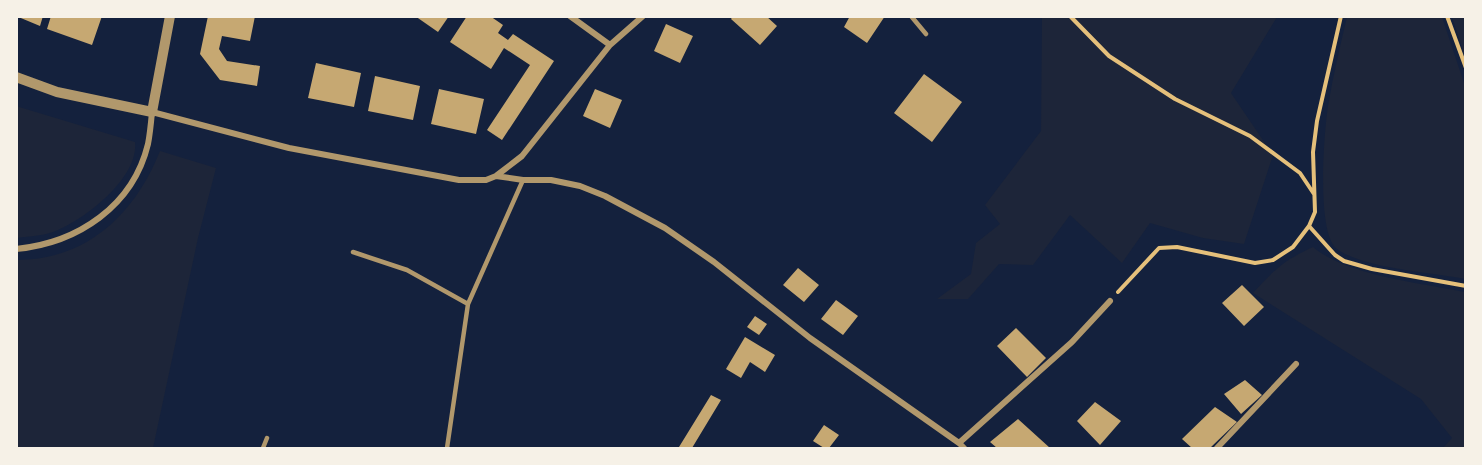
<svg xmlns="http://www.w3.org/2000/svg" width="1482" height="465" font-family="Karla,sans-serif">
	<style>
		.green { fill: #1d2539 }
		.building { fill: #c6a872 }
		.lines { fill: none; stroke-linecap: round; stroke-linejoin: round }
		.path { stroke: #e5c07b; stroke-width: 4 }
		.service { stroke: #b1986c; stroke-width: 4.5 }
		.minor { stroke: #b1986c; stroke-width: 6 }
		.tertiary { stroke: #b1986c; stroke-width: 10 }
	</style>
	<rect width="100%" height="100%" fill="#14213d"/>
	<path class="green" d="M1042,17H1277L1231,93L1273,155L1244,244L1203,238L1150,223L1122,263L1070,215L1033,265L999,264L968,299H937L971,274L976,243L1000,224L985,205L1041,131Z
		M1347,17H1442L1465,86V279C1431,272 1365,269 1337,249C1316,234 1324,132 1328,106C1333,76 1340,46 1347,17Z
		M1452,17H1465V57Z
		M16,106L135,142C139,177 87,218 58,230C45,236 30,236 17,238Z
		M160,151L216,168L198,238L153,448H17V260C87,260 135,214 160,151Z
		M1313,247C1348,276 1421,283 1465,292V448H1443L1452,438L1421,399L1253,293C1275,269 1283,261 1313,247Z"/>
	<path class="building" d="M16,16H43L40,26Z
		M51,16H102L92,45L47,29Z
		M208,16H255L250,41L222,36L219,49L227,61L260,66L257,86L220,80L200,54Z
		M415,16H449L438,32Z
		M467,16H490L503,25L498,33L508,40L513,34L554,61L502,140L487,130L530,65L504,48L491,69L450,42Z
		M733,16H766L777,26L760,45L731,19Z
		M850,16H885L867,43L844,27Z
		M666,24L693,36L680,63L654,51Z
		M316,63L361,73L354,107L308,98Z
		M924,74L962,102L932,142L894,113Z
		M375,76L420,86L413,120L368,111Z
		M439,89L484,99L476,134L431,124Z
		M595,89L622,100L610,128L583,116Z
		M798,268L819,285L804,302L783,285Z
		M1242,285L1264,307L1244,326L1222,303Z
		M836,300L858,316L843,335L821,319Z
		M755,316L767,324L759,335L747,327Z
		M1016,328L1046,358L1027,377L997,346Z
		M745,337L775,355L765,372L750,362L741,378L726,369Z
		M1245,380L1262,395L1241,414L1224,394Z
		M711,395L721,400L692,448H681L679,447Z
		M1095,402L1121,421L1100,445L1077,421Z
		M1215,407L1237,422L1210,448H1192L1182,439Z
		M1018,419L1050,448H997L990,442Z
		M824,425L839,435L829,448H824L813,441Z"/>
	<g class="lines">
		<path class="path" d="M1070,16L1109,56L1175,99L1250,136L1300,173L1314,194
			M1447,16L1466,68
			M1309,226L1335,255L1344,261L1372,269L1466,286
			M1118,292L1159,248L1177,247L1255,263L1273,260L1293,247L1309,226L1315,212L1313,152L1317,121L1341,16"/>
		<path class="service" d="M911,16L926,34
			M353,252L407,270L468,304
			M263,448L267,438
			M447,448L468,304L523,180"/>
		<path class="minor" d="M570,16L610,45
			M496,176L523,180H551L580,186L605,196L665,228L714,262L810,338L959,443L964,448
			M16,249C78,243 133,206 148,144C150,134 151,123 152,112L289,148L459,180H486L496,176L522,156L610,45L643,16
			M959,443L1072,342L1110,301
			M1217,448L1296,364"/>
		<path class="tertiary" d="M16,77L57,92L152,112L170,16"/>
	</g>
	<rect width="1482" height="465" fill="none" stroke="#f6f1e7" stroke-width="36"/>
</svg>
